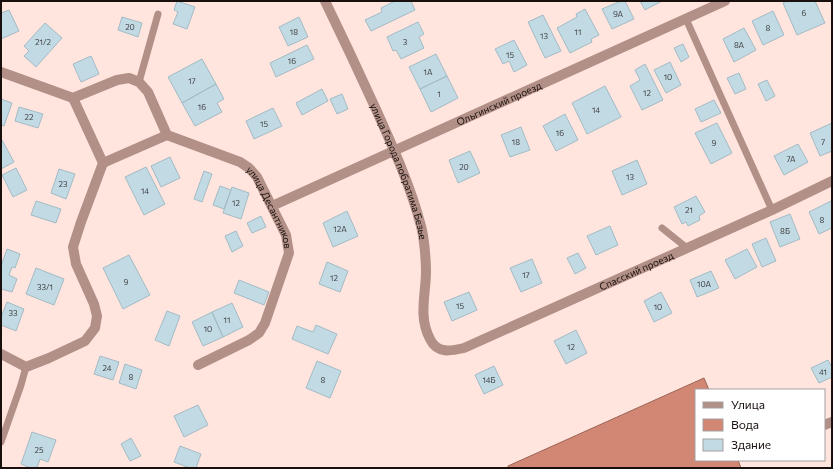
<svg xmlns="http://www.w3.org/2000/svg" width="833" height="469" font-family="Commissioner,sans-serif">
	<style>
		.water { fill: #d28774; stroke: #9a6355 }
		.building { fill: #c1dae4; stroke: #a3bbc5 }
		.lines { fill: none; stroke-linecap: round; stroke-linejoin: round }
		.lane { stroke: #b29087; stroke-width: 7 }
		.street { stroke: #b29087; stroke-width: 10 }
		.labels { text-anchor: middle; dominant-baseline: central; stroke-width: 4; stroke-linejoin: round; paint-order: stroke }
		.number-label { font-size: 8px; fill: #434244 }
		.street-label { font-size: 10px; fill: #19100e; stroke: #fff }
	</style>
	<rect width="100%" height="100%" fill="#ffe5de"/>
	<path class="water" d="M704,378L709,390H696V460H738L741,468H508V466Z"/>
	<path class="building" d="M177,1L195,7L187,29L173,24L178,12L174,10Z
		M395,1H411L415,10L371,31L365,20L382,12L381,8Z
		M621,1H625L634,19L612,29L602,9Z
		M640,1H662L645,10Z
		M787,1H815L825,23L797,35L783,3Z
		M585,9L599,35L591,39L592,42L570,53L557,28L577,17L576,14Z
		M9,10L19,31L1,39V13Z
		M773,11L784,35L763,45L752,21Z
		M543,15L561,51L545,58L528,22Z
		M122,17L142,23L138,37L118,30Z
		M299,17L308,37L288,46L279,27Z
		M418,22L424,34L419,37L424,48L401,59L396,50L393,51L387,37Z
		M45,23L62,38L36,67L24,56L29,51L24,46Z
		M744,28L756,50L734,62L723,39Z
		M514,40L527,65L514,72L509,61L503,64L495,49Z
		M683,44L689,57L681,62L674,48Z
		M307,45L314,59L276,77L270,63Z
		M436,54L447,76L420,89L409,67Z
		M91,56L99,74L81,82L73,64Z
		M202,59L216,84L182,103L168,77Z
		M670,62L681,85L666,93L654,70Z
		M645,64L663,100L642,110L630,86L640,80L635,70Z
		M739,73L746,89L735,94L727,78Z
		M447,76L458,98L431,112L420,89Z
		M767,80L775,96L766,101L758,84Z
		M216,84L224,99L217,103L222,112L195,126L182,103Z
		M605,86L621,117L587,134L572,103Z
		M322,89L328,101L302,115L296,103Z
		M342,94L348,109L337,114L330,99Z
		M1,99L12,103L4,126L1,125Z
		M714,100L721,113L701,122L695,109Z
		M19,107L43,114L38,128L15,121Z
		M273,108L282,126L254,139L246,121Z
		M565,114L578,140L556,151L543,126Z
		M717,123L732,153L711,164L695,133Z
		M832,123V151L820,156L810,133Z
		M521,127L530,150L510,157L501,135Z
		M1,140H2L14,162L1,169Z
		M798,144L808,162L784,175L774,156Z
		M470,151L480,173L458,183L449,160Z
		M170,157L180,178L161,187L151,166Z
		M637,160L647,184L622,195L612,171Z
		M146,167L165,204L144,215L125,177Z
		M16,168L27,190L13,197L2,175Z
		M59,169L75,174L66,199L51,193Z
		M204,171L212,174L202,202L194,199Z
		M220,186L231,190L224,209L213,205Z
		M232,187L249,193L241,219L223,213Z
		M696,196L705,212L699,216L700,220L688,226L686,222L682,224L674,207Z
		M36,201L61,209L56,223L31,215Z
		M831,201L832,204V228L819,234L809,212Z
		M347,211L358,236L333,247L323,223Z
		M790,214L800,239L780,247L770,222Z
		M261,216L266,227L252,233L247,223Z
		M610,226L618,245L596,255L587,236Z
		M236,231L243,246L232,252L225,236Z
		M766,238L776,261L762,267L752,244Z
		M7,249L20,254L15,268L12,267L9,275L17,279L12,292L1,289V266Z
		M747,249L757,267L735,279L725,260Z
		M578,253L586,268L575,274L567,258Z
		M129,255L150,295L123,309L103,268Z
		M532,259L542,283L521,292L510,268Z
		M327,262L348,271L340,292L319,284Z
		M36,268L64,279L54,305L26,294Z
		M711,271L719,288L697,297L690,280Z
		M239,280L269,292L264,305L234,293Z
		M469,292L477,310L452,321L444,302Z
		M661,292L672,313L654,322L644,301Z
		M7,302L24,309L16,331L1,325V317Z
		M232,303L243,327L223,337L212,312Z
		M167,311L180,316L169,346L155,340Z
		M212,312L223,337L203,346L192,322Z
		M316,325L337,334L328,354L292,339L297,326L313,332Z
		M576,330L587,353L566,364L554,341Z
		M100,356L119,362L113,380L94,374Z
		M828,360L832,367V377L819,383L811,368Z
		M317,361L341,371L330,398L306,388Z
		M125,364L142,370L136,389L119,383Z
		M494,366L503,385L484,394L475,375Z
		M198,405L208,425L184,437L174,416Z
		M32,432L56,440L48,462L40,459L37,468H31L21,464Z
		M131,438L141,456L130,461L121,444Z
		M180,446L201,454L196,468H190L174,462Z"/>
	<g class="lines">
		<path class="lane" d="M686,19L772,210
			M139,82L158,14
			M662,228L687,248
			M1,442L21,385L26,367"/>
		<g class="street">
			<path id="s1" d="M325,1C342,36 358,70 374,105C392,145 410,184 421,226C424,237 426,259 426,271C426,295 418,316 430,339C437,354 451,351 464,348L772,210L832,181"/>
			<path id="s2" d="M1,72L73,98L117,80L129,78L139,82L148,92L167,135L240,162L249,168L257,177L286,235L289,253L265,323L259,333L249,340L198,365"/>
			<path d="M103,163L167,135"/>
			<path id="s3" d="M272,206L725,1"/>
			<path d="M1,354L26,367L49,358L85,341L95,328L97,316L94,304L76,264L73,247L81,222L103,163L73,98"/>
			<path d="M824,425L832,422"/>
		</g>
	</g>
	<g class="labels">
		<g class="number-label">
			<text x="804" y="13">6</text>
			<text x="618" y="14">9А</text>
			<text x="130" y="27">20</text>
			<text x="768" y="28">8</text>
			<text x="294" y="32">18</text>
			<text x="578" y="32">11</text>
			<text x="544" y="36">13</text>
			<text x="43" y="42">21/2</text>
			<text x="405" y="42">3</text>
			<text x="739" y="45">8А</text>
			<text x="510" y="55">15</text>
			<text x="292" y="61">16</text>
			<text x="428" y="72">1А</text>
			<text x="668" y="77">10</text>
			<text x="192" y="81">17</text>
			<text x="647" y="93">12</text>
			<text x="439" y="94">1</text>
			<text x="202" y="107">16</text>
			<text x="596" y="110">14</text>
			<text x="29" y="117">22</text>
			<text x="264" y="124">15</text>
			<text x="560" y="133">16</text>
			<text x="516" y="142">18</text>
			<text x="823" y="142">7</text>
			<text x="714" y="143">9</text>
			<text x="791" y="159">7А</text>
			<text x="464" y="167">20</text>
			<text x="630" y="177">13</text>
			<text x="63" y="184">23</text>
			<text x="145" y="191">14</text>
			<text x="236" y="203">12</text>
			<text x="689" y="210">21</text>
			<text x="822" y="220">8</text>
			<text x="340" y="229">12А</text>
			<text x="785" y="231">8Б</text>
			<text x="526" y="275">17</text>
			<text x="334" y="278">12</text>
			<text x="126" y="282">9</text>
			<text x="704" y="284">10А</text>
			<text x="45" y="287">33/1</text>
			<text x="460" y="306">15</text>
			<text x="658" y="307">10</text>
			<text x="13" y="313">33</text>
			<text x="227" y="320">11</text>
			<text x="208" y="329">10</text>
			<text x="571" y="347">12</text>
			<text x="107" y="368">24</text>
			<text x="823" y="372">41</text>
			<text x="131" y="377">8</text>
			<text x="323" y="380">8</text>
			<text x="489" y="380">14Б</text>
			<text x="39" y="450">25</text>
		</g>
		<g class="street-label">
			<text stroke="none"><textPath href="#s3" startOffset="249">Ольгинский проезд</textPath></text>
			<text stroke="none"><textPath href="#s1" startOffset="186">улица Города побратима Безье</textPath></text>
			<text stroke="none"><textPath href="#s2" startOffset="341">улица Десантников</textPath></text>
			<text stroke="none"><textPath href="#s1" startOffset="587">Спасский проезд</textPath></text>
		</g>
	</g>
	<rect width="833" height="469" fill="none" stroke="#19100e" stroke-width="4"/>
	<rect x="695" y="389" width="130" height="72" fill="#ffffff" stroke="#a39f9f"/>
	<rect x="703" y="402" width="20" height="6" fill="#b29087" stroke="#a39f9f"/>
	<text x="731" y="409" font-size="12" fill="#19100e">Улица</text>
	<rect x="703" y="419" width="20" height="12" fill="#d28774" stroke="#a39f9f"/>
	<text x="731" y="429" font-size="12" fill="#19100e">Вода</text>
	<rect x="703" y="439" width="20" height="12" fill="#c1dae4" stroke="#a39f9f"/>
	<text x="731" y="449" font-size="12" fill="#19100e">Здание</text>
</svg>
